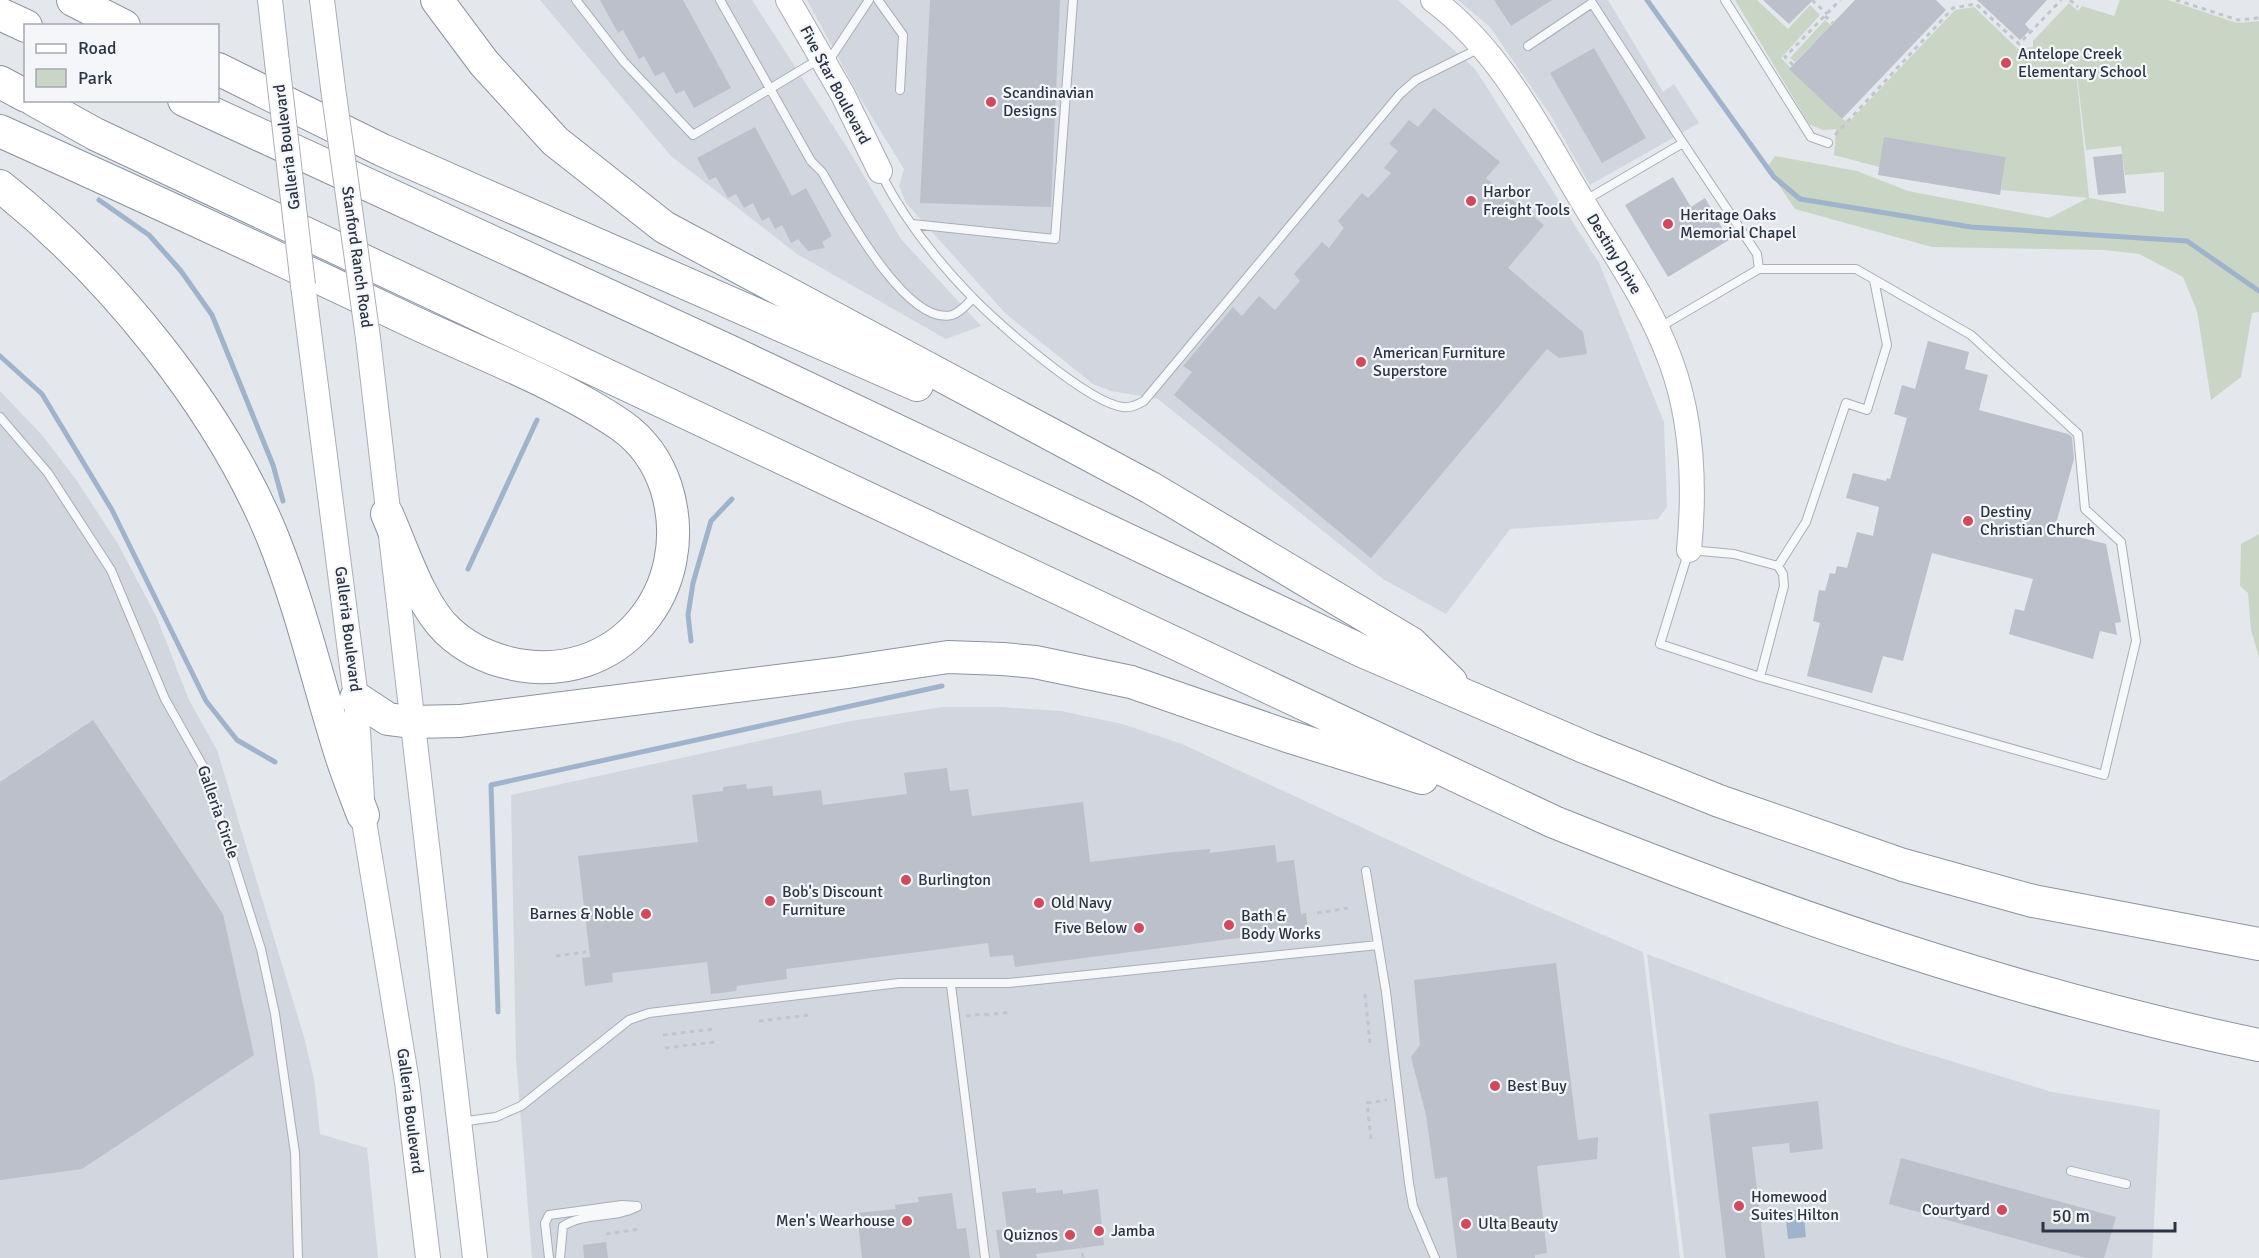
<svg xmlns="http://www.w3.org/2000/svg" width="2259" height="1258" font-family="Signika,sans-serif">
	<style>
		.built { fill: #d2d6de }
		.green { fill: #c9d6c5; fill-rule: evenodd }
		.water { fill: #9fb4cc }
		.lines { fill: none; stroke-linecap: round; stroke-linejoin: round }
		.stream { stroke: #9fb4cc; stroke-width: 5 }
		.building { fill: #bbc0ca }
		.lane-casing { stroke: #a9aeb7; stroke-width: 10 }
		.secondary-casing { stroke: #a9aeb7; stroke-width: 26 }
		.highway-casing { stroke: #8b94a3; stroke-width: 34 }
		.path { stroke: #c2c5cb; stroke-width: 3; stroke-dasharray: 4.5 4.5; stroke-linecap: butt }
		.lane { stroke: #f7f8fa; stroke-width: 8 }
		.secondary { stroke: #fff; stroke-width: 24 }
		.highway { stroke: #fff; stroke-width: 32 }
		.secondary-bridge-casing { stroke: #a9aeb7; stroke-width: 26; stroke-linecap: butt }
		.secondary-bridge { stroke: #fff; stroke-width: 24 }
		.poi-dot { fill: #d1495b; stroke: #f4f6f9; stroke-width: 2 }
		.labels { text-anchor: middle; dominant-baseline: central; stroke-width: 4.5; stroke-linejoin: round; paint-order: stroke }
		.poi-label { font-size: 16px; fill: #2b3445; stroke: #f4f6f9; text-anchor: start }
		.street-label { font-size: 16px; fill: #2b3445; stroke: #f4f6f9 }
	</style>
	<rect width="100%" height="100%" fill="#e4e7ec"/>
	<path class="built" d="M540,0H752L848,149L901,239L981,326L946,339L797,254L671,156Z
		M807,0H1398L1475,69L1599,263L1664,422L1667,507L1658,519L1510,529L1446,614L1383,579L1158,399L1111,391L1093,384L1006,314L906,203L899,186L904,169L859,96Z
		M1458,0H1608L1663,92L1674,84L1699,123L1590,185L1551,116L1490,27Z
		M0,391L42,435L77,481L118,544L157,618L189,700L217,750L304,1037L314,1079L320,1134L367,1148L378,1258H0Z
		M943,707H1000L1061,711L1122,724L1182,744L1475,880L1643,952L1680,1258H532L516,1058L511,795L851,721Z
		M1647,954L1776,1003L1895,1044L2052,1092L2160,1110L2152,1258H1684Z"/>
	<path class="green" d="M1735,0H1757L1788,29L1810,5L1820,15L1781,58L1842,119L1849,122L1955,10L1974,7L2018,49L2033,47V41L2069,3L2078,11L2082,6L2114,16L2120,0H2168L2237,23L2259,21V312L2252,313L2241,377L2211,400L2197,311L2183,277L2139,254L2104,250L1932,247L1795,209L1767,168L1775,156L1857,171L1908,191L2049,218L2088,198L2001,190L2006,157L1925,144L1879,167L1834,155L1836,129L1823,130L1809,124ZM2073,42L2086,150L2121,146L2125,175L2164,172V212L2089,198Z
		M1825,20L1831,25L1795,62L1790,58Z
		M2259,534V657L2251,630L2248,593L2240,586L2241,544Z"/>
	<path class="water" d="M1803,1209L1806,1237L1788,1239L1785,1211Z"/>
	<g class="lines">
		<path class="stream" d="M1647,0L1774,177L1800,199L1971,227L2187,241L2259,291
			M99,200L149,235L181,271L212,315L273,465L283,501
			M0,356L42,394L112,510L206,701L237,740L275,762
			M468,569L537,420
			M691,641L688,615L693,583L711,521L732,499
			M498,1012L491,785L942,686"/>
	</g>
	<path class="building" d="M600,0H683L731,88L694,108L684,90L676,94L664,72L655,76L644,56L639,59L623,30L618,33Z
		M930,0H1060L1051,207L920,203Z
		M1494,0H1552L1511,26Z
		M1763,0H1813L1789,24Z
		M1855,0H1936L1946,10L1842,119L1789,69Z
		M1977,0H2047L2025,24L2030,30L2020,40Z
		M1594,48L1646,138L1602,163L1550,73Z
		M1434,108L1500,162L1486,178L1544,225L1508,268L1583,332L1587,354L1559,358L1547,349L1371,558L1174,395L1192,372L1183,366L1233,307L1242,316L1259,296L1275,310L1300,281L1294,274L1322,242L1329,248L1344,228L1338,221L1362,193L1368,198L1391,173L1384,168L1398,151L1389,144L1409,120L1418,127Z
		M755,127L792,196L806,188L832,236L822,242L825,248L808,251L798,239L791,243L782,225L775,229L769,217L762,221L753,203L744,208L736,194L728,198L716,177L709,180L697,158Z
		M1884,137L2006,157L2000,195L1878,175Z
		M2122,154L2126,193L2098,195L2093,157Z
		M1673,177L1691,207L1705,198L1729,240L1668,277L1625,205Z
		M1928,341L1969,352L1965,369L1988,375L1979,410L2068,434L2072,437L2074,459L2054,531L2106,544L2121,622L2115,623L2117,635L2100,631L2093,659L2009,634L2015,609L2024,611L2033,579L1932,553L1903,661L1883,656L1872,693L1807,676L1820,623L1813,621L1819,590L1825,591L1830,573L1835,574L1837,566L1847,568L1857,532L1873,536L1879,507L1846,498L1853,473L1886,481L1887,478L1890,479L1907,418L1894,414L1902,385L1915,389Z
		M93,720L223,914L254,1055L82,1169L0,1180V782Z
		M947,768L950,791L968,789L972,816L1083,802L1090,862L1174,852L1210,849V853L1275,845L1277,862L1294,860L1301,914L1306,913L1309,937L1286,939L1285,932L1015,967L1013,955L990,957L988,943L786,969L787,979L737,986L736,991L711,994L707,962L612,973L613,982L585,986L582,958L590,957L578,856L698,842L692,795L723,791V787L746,784L747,789L772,786L773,796L821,790L823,805L907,794L904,773Z
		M1556,963L1578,1140L1598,1137L1597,1159L1537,1166L1547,1253L1535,1255V1258H1457L1447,1177L1435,1179L1426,1115L1411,1057L1420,1045L1414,980Z
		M1818,1101L1823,1149L1790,1153L1789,1143L1752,1147L1765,1258H1726L1709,1114Z
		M1901,1158L2116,1217L2104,1258H2086L1889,1204Z
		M1036,1188V1193L1063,1190V1194L1098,1189L1104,1245L1036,1254L1037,1258H1000L996,1230L1007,1229L1002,1192Z
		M952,1193L957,1229L966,1228L970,1258H862L857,1213L896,1209L895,1205L919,1202L918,1197Z
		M606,1242L608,1258H584L583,1245Z"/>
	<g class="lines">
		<defs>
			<path id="lane" d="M576,0L624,62L693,135L821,58
				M720,0L811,161L822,172C842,206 906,327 952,315C961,312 967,304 973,298
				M878,0L903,35L900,90
				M1725,0L1811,137L1828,143
				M1528,46L1592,3L1683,143
				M828,62L869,0
				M881,174C904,219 938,262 973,298C1000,325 1088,403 1123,407C1131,408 1137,405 1144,401L1400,94L1416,80L1480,48
				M1584,201L1683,143L1757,254L1759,269H1856L1971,335L2078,434L2085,509L2121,542L2136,641L2104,775L1760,677L1660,644L1689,550L1734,554L1778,566L1783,574L1784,586L1760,677
				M912,224L1055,239L1073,0
				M1660,327L1759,269
				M0,417L48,473L111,570L165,699L204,768L261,949L275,1014L295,1153L298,1258
				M1778,566L1806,522L1846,403L1867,410L1887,345L1874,280
				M1366,871L1386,992L1409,1183L1413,1206L1435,1258
				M951,985L985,1258
				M460,1122L496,1117L521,1106L629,1020L649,1013L899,983H1008L1378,945
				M2071,1171L2126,1184
				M549,1258L545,1223L549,1215L622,1205L637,1206
				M560,1258L563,1226C585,1212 614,1219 637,1207"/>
			<path id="secondary" d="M270,0L277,62
				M322,0L333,88
				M788,0L843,95L880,171
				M1433,0C1502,51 1542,135 1586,207C1616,257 1651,306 1671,362C1693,422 1695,488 1689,550
				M303,285L356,698L363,815L407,1082L428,1258
				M368,338L475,1258"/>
			<path id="highway" d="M73,0L124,26
				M437,0L484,63L555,141L664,227L1151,488L1411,643L1451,682
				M0,14L26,26
				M218,69L382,150L917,385
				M0,82L26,96
				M34,100L95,134L1554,822C1783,914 2017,995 2259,1045
				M184,100L729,351L1362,651L1589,749L1719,801L1903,865L2033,901L2259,944
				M0,131C138,193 276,257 413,322C479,353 563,385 622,426C643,441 658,463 666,487C698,589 618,689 509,663C488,658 465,647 448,631C420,605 403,550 387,514
				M0,186C110,273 220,408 273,538C300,605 316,674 337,742C344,767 354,791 363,815
				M356,698L388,719L411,722L460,721L841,673L948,657L1003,659L1035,662L1131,682L1287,736L1422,778"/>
		</defs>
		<use href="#lane" class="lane-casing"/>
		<use href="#secondary" class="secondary-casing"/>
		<use href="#highway" class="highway-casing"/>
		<path class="path" d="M1812,0L1827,14
			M2070,0L2078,7
			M2176,0L2238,20L2259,18
			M1825,16L1833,23
			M1793,65L1785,57L1840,0
			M1835,135L1953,8L1976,4L2019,44L2061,0
			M1317,913L1349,908
			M556,956L586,952
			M1365,994L1370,1043
			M985,1015L1012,1012
			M966,1016L985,1014
			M759,1021L809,1015
			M663,1035L713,1029
			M665,1048L715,1042
			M1371,1139L1367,1103L1387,1100
			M606,1234L640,1229
			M1081,1244L1083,1258"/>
		<use href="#lane" class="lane"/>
		<use href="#secondary" class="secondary"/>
		<use href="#highway" class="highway"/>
		<defs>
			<path id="secondary-bridge" d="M277,62L303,285
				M333,88L368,338"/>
		</defs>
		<use href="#secondary-bridge" class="secondary-bridge-casing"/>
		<use href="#secondary-bridge" class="secondary-bridge"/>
	</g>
	<g class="poi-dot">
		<circle cx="2006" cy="63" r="6"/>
		<circle cx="991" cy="102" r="6"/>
		<circle cx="1471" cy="201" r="6"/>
		<circle cx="1668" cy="224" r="6"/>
		<circle cx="1361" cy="362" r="6"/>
		<circle cx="1968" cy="521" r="6"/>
		<circle cx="906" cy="880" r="6"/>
		<circle cx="770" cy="901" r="6"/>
		<circle cx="1039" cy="903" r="6"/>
		<circle cx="646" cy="914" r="6"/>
		<circle cx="1229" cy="925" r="6"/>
		<circle cx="1139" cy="928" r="6"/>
		<circle cx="1495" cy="1086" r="6"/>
		<circle cx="1739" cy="1206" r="6"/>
		<circle cx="2002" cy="1210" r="6"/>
		<circle cx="907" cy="1221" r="6"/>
		<circle cx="1466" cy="1224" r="6"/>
		<circle cx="1099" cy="1231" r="6"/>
		<circle cx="1070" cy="1235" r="6"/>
	</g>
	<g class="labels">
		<g class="poi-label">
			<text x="2018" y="54">Antelope Creek<tspan x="2018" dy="18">Elementary School</tspan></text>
			<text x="1003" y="93">Scandinavian<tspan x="1003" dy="18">Designs</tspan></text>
			<text x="1483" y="192">Harbor<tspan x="1483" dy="18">Freight Tools</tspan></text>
			<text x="1680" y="215">Heritage Oaks<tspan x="1680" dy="18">Memorial Chapel</tspan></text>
			<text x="1373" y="353">American Furniture<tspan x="1373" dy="18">Superstore</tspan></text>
			<text x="1980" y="512">Destiny<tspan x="1980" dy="18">Christian Church</tspan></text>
			<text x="918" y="880">Burlington</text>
			<text x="782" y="892">Bob's Discount<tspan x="782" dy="18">Furniture</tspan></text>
			<text x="1051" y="903">Old Navy</text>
			<text x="634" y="914" text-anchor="end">Barnes &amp; Noble</text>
			<text x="1241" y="916">Bath &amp;<tspan x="1241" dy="18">Body Works</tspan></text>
			<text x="1127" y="928" text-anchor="end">Five Below</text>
			<text x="1507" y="1086">Best Buy</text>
			<text x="1751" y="1197">Homewood<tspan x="1751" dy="18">Suites Hilton</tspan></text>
			<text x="1990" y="1210" text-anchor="end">Courtyard</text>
			<text x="895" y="1221" text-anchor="end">Men's Wearhouse</text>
			<text x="1478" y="1224">Ulta Beauty</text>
			<text x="1111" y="1231">Jamba</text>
			<text x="1058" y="1235" text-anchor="end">Quiznos</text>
		</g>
		<g class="street-label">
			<text transform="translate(835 85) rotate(62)">Five Star Boulevard</text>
			<text transform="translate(287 147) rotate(-97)">Galleria Boulevard</text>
			<text transform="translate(1614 254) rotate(59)">Destiny Drive</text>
			<text transform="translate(357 257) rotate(82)">Stanford Ranch Road</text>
			<text transform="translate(348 629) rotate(83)">Galleria Boulevard</text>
			<text transform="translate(218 812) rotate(71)">Galleria Circle</text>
			<text transform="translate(410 1111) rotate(83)">Galleria Boulevard</text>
		</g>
	</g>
	<rect x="24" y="24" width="195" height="78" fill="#f4f6f9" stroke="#a4a8b1" stroke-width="1.5"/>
	<rect x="36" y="44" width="30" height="9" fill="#ffffff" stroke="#a4a8b1" stroke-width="1.5"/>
	<text x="78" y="54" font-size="18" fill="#2b3445">Road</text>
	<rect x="36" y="69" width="30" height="18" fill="#c9d6c5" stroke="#a4a8b1" stroke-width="1.5"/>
	<text x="78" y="84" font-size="18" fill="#2b3445">Park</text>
	<path d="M2043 1222v9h132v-9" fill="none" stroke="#2b3445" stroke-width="3"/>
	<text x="2052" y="1222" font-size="18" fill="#2b3445" stroke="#f4f6f9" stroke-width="4.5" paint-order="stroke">50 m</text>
</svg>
